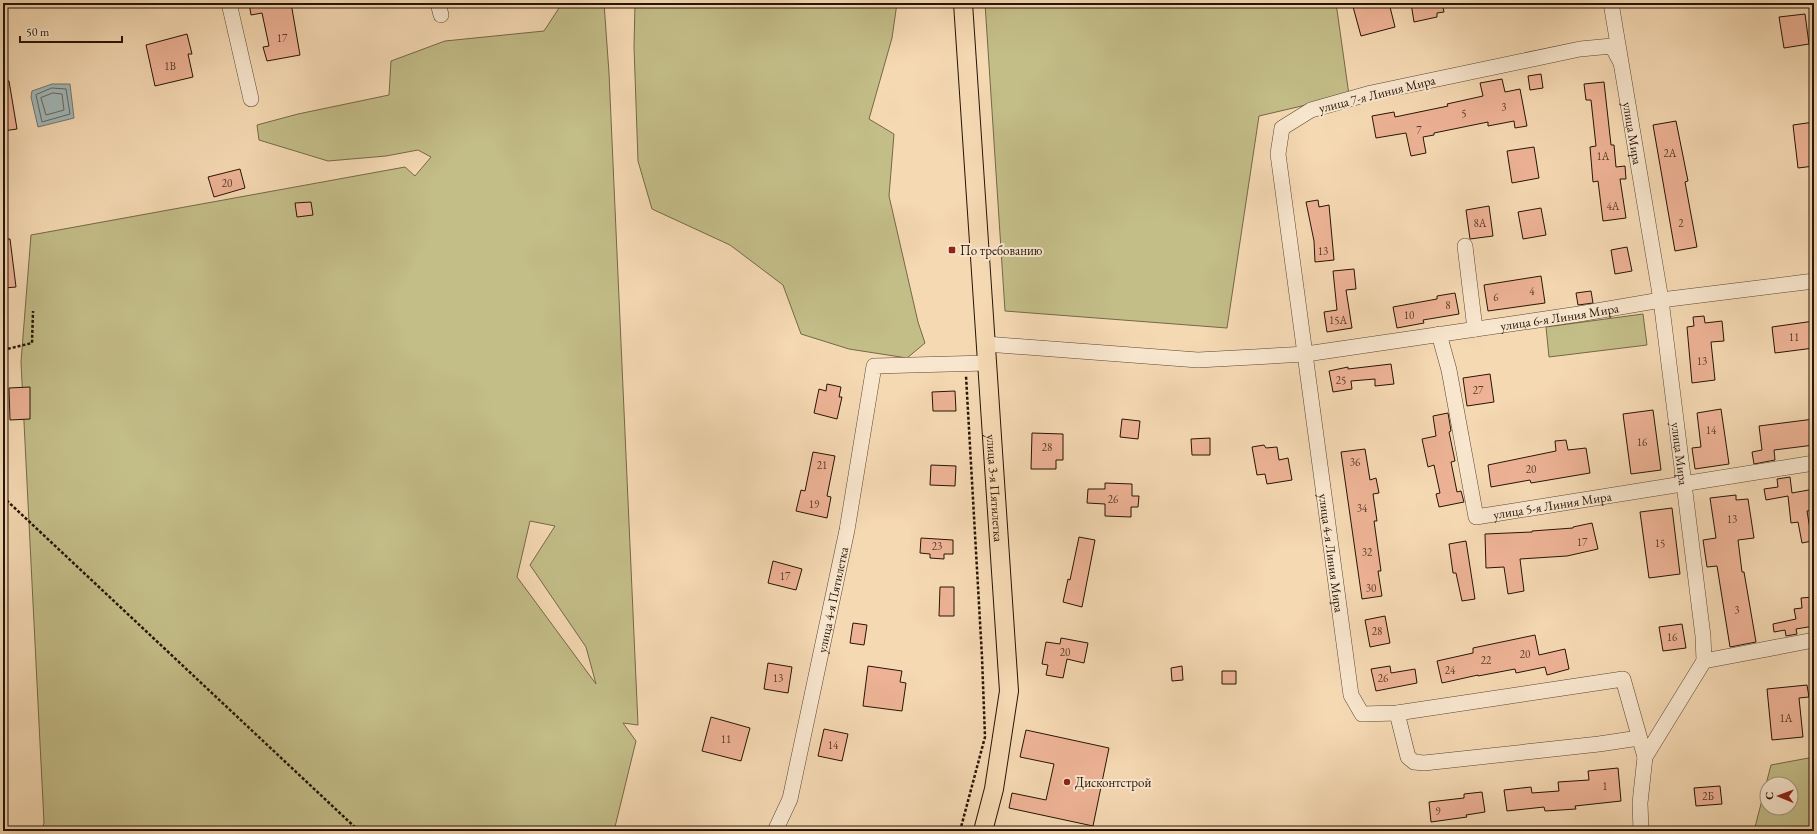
<svg xmlns="http://www.w3.org/2000/svg" width="1817" height="834" font-family="'EB Garamond',serif">
	<style>
		.green { fill: #c3bd88; stroke: #756847; fill-rule: evenodd }
		.water { fill: #a1b7b8; stroke: #707671 }
		.lines { fill: none; stroke-linecap: round; stroke-linejoin: round }
		.shore { stroke: #64665f; stroke-width: 1 }
		.building { fill: #eeb396; stroke: #271406 }
		.minor-casing { stroke: #5a4531; stroke-width: 16 }
		.major-casing { stroke: #271406; stroke-width: 20 }
		.path { stroke: #271406; stroke-width: 2.5; stroke-dasharray: 3 2; stroke-linecap: butt }
		.minor { stroke: #f8e6ce; stroke-width: 15 }
		.major { stroke: #f5d9b3; stroke-width: 18 }
		.poi-dot { fill: #8f2418; stroke: #f8e6ce; stroke-width: 1.5 }
		.labels { text-anchor: middle; dominant-baseline: central; stroke-width: 4; stroke-linejoin: round; paint-order: stroke }
		.number-label { font-size: 11px; fill: #593c2a }
		.street-label { font-size: 13px; fill: #271406; stroke: #f8e6ce }
		.poi-label { font-size: 13px; fill: #271406; stroke: #f8e6ce; text-anchor: start }
	</style>
	<rect width="100%" height="100%" fill="#f5d9b3"/>
	<filter id="stains"><feTurbulence type="fractalNoise" baseFrequency=".005" numOctaves="4"/><feColorMatrix values="0 0 0 0 .2 0 0 0 0 .09 0 0 0 0 .02 0 0 0 .5 -.17"/></filter>
	<radialGradient id="worn" r=".72"><stop offset=".6" stop-color="#630" stop-opacity="0"/><stop offset="1" stop-color="#630" stop-opacity=".3"/></radialGradient>
	<path class="green" d="M576,3H604L609,73L638,725L623,723L636,741L614,831H41L44,823L21,362L31,235L405,167L415,176L431,157L418,150L386,156L328,161L259,140L257,125L298,114L389,95L391,61L445,41L544,31L561,5ZM530,521L555,526L530,565L586,647L596,684L517,577Z
		M635,3H897L892,38L869,119L894,134L889,196L918,322L925,343L907,358L849,349L801,334L783,285L730,245L652,209L638,161L634,47Z
		M985,3H1336L1349,95L1259,116L1227,328L1005,311Z
		M1643,314L1647,345L1549,357L1546,327Z
		M1814,757V831H1754L1771,765ZM1767,784H1791V808H1767Z"/>
	<path class="water" d="M52,84H70L74,118L38,127L31,97L32,91Z"/>
	<g class="lines">
		<path class="shore" d="M52,88L66,89L70,114L42,122L36,95Z
			M53,93L62,94L64,110L46,115L41,98Z"/>
	</g>
	<path class="building" d="M249,3H291L300,55L267,61L263,47L269,46L262,13L251,15Z
		M1352,3H1389L1395,27L1361,36Z
		M1411,3H1442L1444,12L1437,13V17L1414,22Z
		M1805,14L1809,44L1784,48L1779,17Z
		M187,34L192,54H188L193,77L155,86L146,45Z
		M1541,74L1543,88L1530,90L1528,76Z
		M1502,79L1505,92L1520,89L1527,126L1515,128L1514,121L1488,126V122L1434,133V135L1423,137L1426,153L1411,156L1406,133L1376,138L1372,116L1394,112L1395,117L1448,106L1447,104L1483,96L1480,83Z
		M3,81H9L17,129L3,131Z
		M1604,82L1611,145H1614L1616,167L1625,166L1626,179H1620L1626,218L1603,221L1598,181L1593,182L1590,147L1596,146L1591,100H1586L1584,84Z
		M1676,121L1688,181L1685,182L1697,247L1675,251L1653,125Z
		M1814,122V166L1798,168L1793,125Z
		M1534,147L1539,178L1512,183L1507,151Z
		M240,169L245,188L214,197L208,177Z
		M1318,200L1319,207L1329,205L1334,260L1315,262L1314,241L1306,202Z
		M311,202L313,215L297,217L295,203Z
		M1489,206L1493,236L1470,239L1466,210Z
		M1541,208L1546,235L1523,239L1518,212Z
		M3,239H10L16,287L5,288L3,272Z
		M1627,247L1632,271L1615,274L1611,250Z
		M1354,269L1356,289L1346,290L1352,328L1327,332L1324,312L1337,310L1333,271Z
		M1541,276L1545,303L1488,311L1484,285Z
		M1591,291L1593,303L1578,305L1576,293Z
		M1455,293L1459,314L1423,320L1424,323L1397,328L1393,307L1437,299V296Z
		M1704,316L1705,323L1722,321L1724,341L1711,342L1715,380L1692,383L1687,327L1694,326L1693,317Z
		M1814,321V348L1775,353L1772,327Z
		M1391,364L1394,384L1375,386V379L1351,381L1352,389L1333,392L1329,371L1348,367V369Z
		M1490,374L1494,402L1467,406L1463,378Z
		M827,384L841,387L839,397H842L837,419L814,413L819,389L826,391Z
		M30,387V419L10,420L9,388Z
		M955,391L956,411H933L932,392Z
		M1721,409L1729,464L1695,469L1692,448L1701,447L1697,413Z
		M1653,410L1661,470L1631,474L1623,414Z
		M1448,413L1451,431L1449,432L1455,461L1451,462L1457,492L1461,491L1464,502L1439,507L1436,494L1440,493L1434,465L1428,467L1422,439L1436,436L1433,416Z
		M1122,419L1140,421L1138,439L1120,437Z
		M1814,419V445L1774,450L1775,460L1754,464L1752,452L1762,450L1759,426Z
		M1032,433L1063,434V460H1056V469H1031Z
		M1210,438V455H1192L1191,439Z
		M1566,440L1568,450L1586,448L1590,473L1531,483L1530,480L1491,487L1488,465L1556,451L1555,441Z
		M1264,445L1266,448L1277,447L1279,460L1288,458L1292,480L1267,484L1265,474L1257,475L1252,447Z
		M1365,449L1370,480L1376,478L1379,493L1373,494L1377,521H1374L1381,571H1378L1382,596L1362,599L1341,452Z
		M813,452L835,456L827,496L831,497L827,518L796,511L801,490L805,491Z
		M931,465L956,466L955,486L930,485Z
		M1790,477L1792,493L1814,489V510L1807,511L1812,541L1802,543L1798,522L1791,523L1788,496L1766,500L1764,489L1778,487L1777,479Z
		M1105,483L1132,484V496H1139L1138,507H1131V517L1105,516V504L1087,503L1088,489H1105Z
		M1736,495V500L1748,499L1754,538L1738,540L1742,572H1744L1756,642L1730,647L1717,566L1707,567L1703,540L1716,538L1710,498Z
		M1672,508L1680,574L1649,578L1640,512Z
		M1592,523L1598,549L1567,556L1520,559L1524,591L1508,594L1504,567L1486,568L1485,534L1532,532V531L1573,528V527Z
		M1079,537L1095,540L1082,607L1063,602L1068,579L1070,580Z
		M921,538L953,540V554H944V559L930,558V554L920,553Z
		M1466,541L1475,599L1462,601L1456,573H1453L1449,544Z
		M773,561L802,569L796,590L768,583Z
		M940,587H954V616H939Z
		M1813,597L1814,626L1796,629L1797,634L1786,636L1785,630L1774,632L1773,624L1796,619L1794,609L1802,608L1801,598Z
		M1385,616L1390,643L1370,647L1365,620Z
		M853,623L867,625L864,645L850,643Z
		M1682,624L1686,648L1663,651L1659,627Z
		M1535,635L1539,655L1565,649L1569,669L1547,675L1545,667L1516,673L1515,669L1478,676V675L1442,683L1437,661L1473,653V648Z
		M1061,638L1088,643L1084,663L1067,659L1063,678L1046,675L1048,665L1042,664L1046,642L1060,644Z
		M768,663L792,667L788,693L764,689Z
		M868,666L902,671L900,682L906,683L902,711L863,706Z
		M1182,666L1183,680L1172,681L1171,668Z
		M1390,666L1391,673L1415,669L1417,683L1376,691L1371,669Z
		M1222,671H1236V684H1222Z
		M1807,685L1809,697L1799,698L1803,737L1772,740L1767,689Z
		M711,717L750,728L741,761L702,751Z
		M824,729L848,734L842,761L818,756Z
		M1026,730L1109,748L1093,826L1009,808L1012,793L1046,800L1054,764L1020,757Z
		M1618,768L1621,801L1575,806L1576,809L1545,811L1544,807L1507,811L1504,790L1531,787L1532,793L1559,791L1558,782L1589,780L1588,771Z
		M1720,786L1722,804L1696,806L1694,788Z
		M1482,792L1485,812L1466,815L1467,817L1431,822L1429,802L1464,798V794Z"/>
	<g class="lines">
		<defs>
			<g id="minor">
				<path d="M229,3L251,99"/>
				<path d="M438,3L441,15"/>
				<path id="s1" d="M1611,3L1661,300L1703,636L1704,661L1645,757L1640,803L1641,831"/>
				<path id="s2" d="M1620,61L1612,46L1580,49L1371,93L1311,110L1282,128L1278,154L1351,695L1362,714L1397,713L1623,679L1645,757"/>
				<path d="M1465,246L1475,329"/>
				<path id="s3" d="M1439,334L1449,370L1476,517L1814,463"/>
				<path id="s4" d="M986,344L1198,360L1306,354L1579,314L1661,300L1814,281"/>
				<path d="M1704,661L1814,640"/>
				<path d="M1397,713L1408,757L1414,762L1424,763L1599,744L1639,738"/>
				<path id="s5" d="M775,831L790,799L847,530L874,366L987,363"/>
			</g>
			<g id="major">
				<path id="s6" d="M963,3L1009,691L994,789L983,831"/>
			</g>
		</defs>
		<use href="#minor" class="minor-casing"/>
		<use href="#major" class="major-casing"/>
		<path class="path" d="M3,350L32,343L33,311
			M3,497L359,831
			M960,831L985,737L982,657L966,376"/>
		<use href="#minor" class="minor"/>
		<use href="#major" class="major"/>
	</g>
	<g class="poi-dot">
		<rect x="948" y="246" width="8" height="8" rx="2"/>
		<circle cx="1067" cy="782" r="4"/>
	</g>
	<g class="labels">
		<g class="number-label">
			<text x="282" y="38">17</text>
			<text x="170" y="66">1В</text>
			<text x="1504" y="107">3</text>
			<text x="1464" y="113">5</text>
			<text x="1419" y="130">7</text>
			<text x="1670" y="153">2А</text>
			<text x="1603" y="156">1А</text>
			<text x="227" y="183">20</text>
			<text x="1613" y="206">4А</text>
			<text x="1480" y="223">8А</text>
			<text x="1681" y="223">2</text>
			<text x="1323" y="251">13</text>
			<text x="1532" y="291">4</text>
			<text x="1496" y="297">6</text>
			<text x="1448" y="305">8</text>
			<text x="1409" y="315">10</text>
			<text x="1338" y="320">15А</text>
			<text x="1794" y="337">11</text>
			<text x="1702" y="361">13</text>
			<text x="1341" y="380">25</text>
			<text x="1478" y="390">27</text>
			<text x="1711" y="430">14</text>
			<text x="1642" y="442">16</text>
			<text x="1047" y="447">28</text>
			<text x="1355" y="462">36</text>
			<text x="822" y="465">21</text>
			<text x="1531" y="469">20</text>
			<text x="1113" y="499">26</text>
			<text x="814" y="504">19</text>
			<text x="1362" y="508">34</text>
			<text x="1732" y="519">13</text>
			<text x="1582" y="542">17</text>
			<text x="1660" y="543">15</text>
			<text x="937" y="546">23</text>
			<text x="1367" y="552">32</text>
			<text x="785" y="576">17</text>
			<text x="1371" y="588">30</text>
			<text x="1737" y="610">3</text>
			<text x="1377" y="631">28</text>
			<text x="1672" y="637">16</text>
			<text x="1065" y="652">20</text>
			<text x="1525" y="654">20</text>
			<text x="1486" y="660">22</text>
			<text x="1450" y="670">24</text>
			<text x="778" y="678">13</text>
			<text x="1383" y="678">26</text>
			<text x="1786" y="718">1А</text>
			<text x="726" y="739">11</text>
			<text x="833" y="745">14</text>
			<text x="1605" y="786">1</text>
			<text x="1708" y="796">2Б</text>
			<text x="1438" y="811">9</text>
		</g>
		<g class="street-label">
			<text transform="translate(1377 94) rotate(-14)">улица 7-я Линия Мира</text>
			<text stroke="none"><textPath href="#s1" startOffset="132">улица Мира</textPath></text>
			<text stroke="none"><textPath href="#s4" startOffset="577">улица 6-я Линия Мира</textPath></text>
			<text stroke="none"><textPath href="#s1" startOffset="456">улица Мира</textPath></text>
			<text stroke="none"><textPath href="#s6" startOffset="486">улица 3-я Пятилетка</textPath></text>
			<text stroke="none"><textPath href="#s3" startOffset="264">улица 5-я Линия Мира</textPath></text>
			<text stroke="none"><textPath href="#s2" startOffset="788">улица 4-я Линия Мира</textPath></text>
			<text stroke="none"><textPath href="#s5" startOffset="239">улица 4-я Пятилетка</textPath></text>
		</g>
		<g class="poi-label">
			<text x="960" y="250">По требованию</text>
			<text x="1075" y="782">Дисконтстрой</text>
		</g>
	</g>
	<rect width="1817" height="834" fill="none" stroke="#f5d9b3" stroke-width="16"/>
	<rect x="4" y="4" width="1809" height="826" fill="none" stroke="#271406" stroke-width="2"/>
	<rect x="8" y="8" width="1801" height="818" fill="none" stroke="#271406"/>
	<g transform="translate(1779 796) rotate(271)"><circle r="19" fill="#f8e6ce" stroke="#a4927e"/>
	<path d="M0-3L7 15L0 10L-7 15Z" fill="#8f2418"/>
	<text y="-6" font-size="11" font-weight="bold" text-anchor="middle" fill="#271406">С</text>
	</g>
	<path d="M20 36v6h102v-6" fill="none" stroke="#271406" stroke-width="2"/>
	<text x="26" y="36" font-size="12" fill="#271406" stroke="#f8e6ce" stroke-width="3" paint-order="stroke">50 m</text>
	<rect width="100%" height="100%" filter="url(#stains)"/>
	<rect width="100%" height="100%" fill="url(#worn)"/>
</svg>
